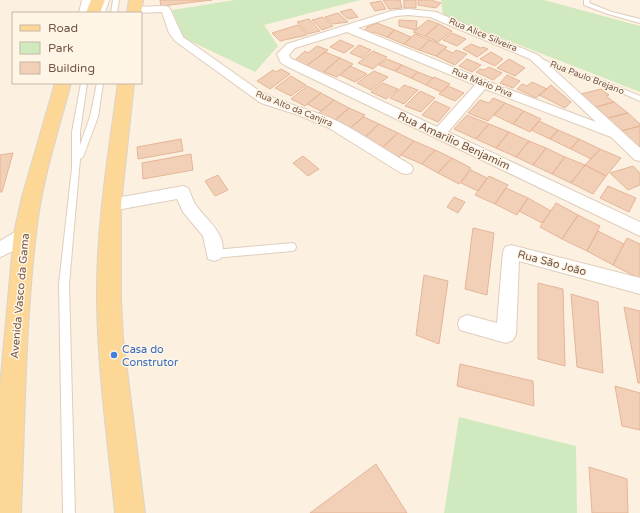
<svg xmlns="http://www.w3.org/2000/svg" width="640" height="513" font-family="'Varela Round',sans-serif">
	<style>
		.green { fill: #d0e9be }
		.building { fill: #f2cfb7; stroke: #e5b597 }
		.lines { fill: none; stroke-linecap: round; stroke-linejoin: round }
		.service-casing { stroke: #e0cdbc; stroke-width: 2 }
		.minor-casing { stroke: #e0cdbc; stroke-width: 2 }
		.tertiary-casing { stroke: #e0cdbc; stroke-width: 2 }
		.primary-casing { stroke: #dbd3cf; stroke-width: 2 }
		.service { fill: #fff; fill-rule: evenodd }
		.minor { fill: #fff; fill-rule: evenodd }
		.tertiary { fill: #fff; fill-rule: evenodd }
		.primary { fill: #fdd796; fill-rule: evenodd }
		.shop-dot { fill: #3f7fe0; stroke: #fff5e6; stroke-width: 1.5 }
		.labels { text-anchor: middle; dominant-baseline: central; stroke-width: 3; stroke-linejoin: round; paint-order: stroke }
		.far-street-label { font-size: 9px; fill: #735747; stroke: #fff5e6 }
		.street-label { font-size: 11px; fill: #735747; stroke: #fff5e6 }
		.shop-label { font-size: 11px; fill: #366cbe; stroke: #fff5e6; text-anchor: start }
	</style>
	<rect width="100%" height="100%" fill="#fcf1e0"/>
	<path class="green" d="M235,0H360L264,25L278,46L255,72L184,38L172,10Z
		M441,0H544L640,26V92L443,15Z
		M459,417L576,446L577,513H444Z"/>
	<path class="building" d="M160,0H212L161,6Z
		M383,0H400L402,8L389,9Z
		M404,0H416V8H404Z
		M418,0H434L433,1L441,3L436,8L418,5Z
		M381,1L386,9L375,11L370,3Z
		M351,9L358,17L348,19L340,12Z
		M338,13L348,22L333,24L325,17Z
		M323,17L333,26L322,30L312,20Z
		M309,19L320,31L308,34L297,22Z
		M399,20L417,21L416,30L399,26Z
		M428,20L439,24L425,36L413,32Z
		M377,23L395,30L387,37L374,32L371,34L365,30L367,27Z
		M439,24L452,31L438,42L425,36Z
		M298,25L307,35L280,41L272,33Z
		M395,30L411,37L404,44L387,37Z
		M452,33L466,39L457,46L443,40Z
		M415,34L430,40L419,50L404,44Z
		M340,40L354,46L344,53L330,47Z
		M430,40L447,47L436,56L419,50Z
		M471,44L481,48L483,47L488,49L477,57L463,49Z
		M359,45L371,50L362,58L350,53Z
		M317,46L328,50L306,66L294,61L305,51L308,53Z
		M444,49L453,53L456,50L467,54L455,65L436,56Z
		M373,51L387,57L373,69L358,63Z
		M325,52L340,58L322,73L306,66Z
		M491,52L503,59L495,66L480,59Z
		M340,58L353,64L337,77L324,72Z
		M387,59L402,65L395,71L379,65Z
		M467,59L481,65L472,72L459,66Z
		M509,59L525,68L515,76L497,68Z
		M402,65L418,72L411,78L395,71Z
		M350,66L367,74L355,82L340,75Z
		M489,67L502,73L493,80L476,72L480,69L484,70Z
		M281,69L290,74L270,89L257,81L273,70L276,72Z
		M374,71L388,77L371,90L357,83Z
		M418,72L433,78L426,85L411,78Z
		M507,75L520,81L513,88L500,83Z
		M291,76L306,85L291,96L275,88Z
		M434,77L450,84L441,92L426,85Z
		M532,82L547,89L536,98L517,89L522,84L527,86Z
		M383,83L398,89L386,99L371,92Z
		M404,85L418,90L404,104L390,98Z
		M551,85L571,102L565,108L539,95Z
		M307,86L321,93L305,106L291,99Z
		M448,86L464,93L455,101L439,94Z
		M601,89L609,95L606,96L614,102L596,107L581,94Z
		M420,91L435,98L421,112L405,106Z
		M321,93L334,100L321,111L307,104Z
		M493,98L505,103L488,121L468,113L480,100L489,103Z
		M334,100L349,108L334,121L319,113Z
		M435,101L450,108L438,122L422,115Z
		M614,102L628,113L608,118L596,107Z
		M505,103L524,111L513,124L494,115Z
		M349,108L365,115L349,129L334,121Z
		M524,111L541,119L530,132L513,124Z
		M628,113L640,124V126L621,131L608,118Z
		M467,115L489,124L476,139L454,129Z
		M364,117L379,124L365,137L349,129Z
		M539,121L558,130L550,139L531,130Z
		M379,124L398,133L380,150L362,140Z
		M489,124L509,132L496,148L476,139Z
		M640,126V146H638L621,131Z
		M558,130L579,139L571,149L550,139Z
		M509,132L529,141L516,157L496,148Z
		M398,133L414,141L398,158L380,150Z
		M181,139L183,151L138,159L137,147Z
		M579,139L600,149L591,159L571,149Z
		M414,141L435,150L422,164L401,155Z
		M529,141L546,148L533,165L516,157Z
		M546,148L565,157L552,174L533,165Z
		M600,149L621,158L606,176L585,165Z
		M435,150L452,158L438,173L422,164Z
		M13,153L2,192H0V155Z
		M191,154L193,170L143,179L142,163Z
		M303,156L319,169L308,176L293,163Z
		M565,157L585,165L571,183L552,174Z
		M452,158L471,168L459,184L438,173Z
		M585,165L606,176L593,194L571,183Z
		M633,166L640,173V185L628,190L610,173Z
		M471,170L487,178L478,191L461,183Z
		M218,175L228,190L215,196L205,181Z
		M489,176L508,185L495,204L475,195Z
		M608,186L636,198L629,212L600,198Z
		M506,188L528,198L517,215L495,204Z
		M454,197L465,202L458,213L447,207Z
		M528,198L551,211L542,223L519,211Z
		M556,203L578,215L562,239L540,227Z
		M578,215L600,226L587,251L562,239Z
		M473,228L494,233L487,295L465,289Z
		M598,231L624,244L613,265L587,251Z
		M627,238L640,244V279L613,265Z
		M424,275L448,281L439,344L416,335Z
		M538,283L563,289L565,366L538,359Z
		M571,294L598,302L603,373L577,367Z
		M624,307L640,311V383H638Z
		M460,364L533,381L534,406L457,386Z
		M615,386L640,393V430L622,426Z
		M376,464L407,513H310Z
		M589,467L627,479L628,513H592Z"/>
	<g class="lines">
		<defs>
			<path id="service" d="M103,0H109L105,13H99Z
				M113,0H119L117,13H111Z
				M584,0H590L589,3L612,12L640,19V23L608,14L584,5Z
				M537,57L560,67L606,82L640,96V101L602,84L556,69L535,60L534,59Z
				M81,83H87L80,132V145L90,117L97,83H103L98,117L83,157L80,159L69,284L75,513H63L59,284L72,168V132Z
				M292,243L295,244L296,247L295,250L292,251L214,258L211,257L210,254L211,251L214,250Z"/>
			<path id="minor" d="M165,6L169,7L183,37L258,90C284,105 313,109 339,122C364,135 387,151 411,165L413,169L411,173L406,174L401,173L329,128L298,115L261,103L175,41L169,33L162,12L134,13L130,10L135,7Z
				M408,9L436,12L538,55L640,148V161L635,160L611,137L485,89L448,132L640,222V236L286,66L281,63L277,54L287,44L391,11ZM408,15L430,17L530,59L596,122L487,81L358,28L396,16ZM347,32L475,85L437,127L290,58L289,55L295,48Z
				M183,186L188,188C191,193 192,200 196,205C207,221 231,237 220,259L214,261L208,259L203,236L183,212L177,199L111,211L105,209L103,205L105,201L111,199Z
				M25,226L31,228L33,233C28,243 11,253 0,257V241Z
				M511,245L640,278V294L519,261L516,334L513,340L506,343L460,330L458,324L460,318L467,315L497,323L503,252L505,247Z"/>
			<path id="tertiary" d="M82,0H96L93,13H79Z"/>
			<path id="primary" d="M91,0H105L100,13H86Z
				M129,0H143L141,13H127Z
				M55,83H71C58,132 41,183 36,234C25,326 25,420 21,513H0V387L14,233L22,197Z
				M118,83H134L121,205V301L123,338L145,513H115C108,443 98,373 97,302C96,228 108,156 118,83Z"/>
		</defs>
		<use href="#service" class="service-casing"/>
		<use href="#minor" class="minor-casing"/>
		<use href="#tertiary" class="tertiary-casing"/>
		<use href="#primary" class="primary-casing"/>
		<use href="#service" class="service"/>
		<use href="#minor" class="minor"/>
		<use href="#tertiary" class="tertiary"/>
		<use href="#primary" class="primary"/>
	</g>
	<circle class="shop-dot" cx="114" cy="355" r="4"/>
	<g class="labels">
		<g class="far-street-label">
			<text transform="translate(483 35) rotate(23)">Rua Alice Silveira</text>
			<text transform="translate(587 78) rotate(21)">Rua Paulo Brejano</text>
			<text transform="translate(482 83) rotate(22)">Rua Mário Piva</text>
			<text transform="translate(294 109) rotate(22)">Rua Alto da Canjira</text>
		</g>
		<g class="street-label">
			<text transform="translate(454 141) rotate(25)">Rua Amarilio Benjamim</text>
			<text transform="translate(552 263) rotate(15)">Rua São João</text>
			<text transform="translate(20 296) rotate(-85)">Avenida Vasco da Gama</text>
		</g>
		<g class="shop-label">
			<text x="122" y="349">Casa do<tspan x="122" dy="13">Construtor</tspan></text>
		</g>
	</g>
	<rect x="12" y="12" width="130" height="72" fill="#fff5e6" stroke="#c7b6a6"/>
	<rect x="20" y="25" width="20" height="6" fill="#fdd796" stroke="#c7b6a6"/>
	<text x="48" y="32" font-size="12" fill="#735747">Road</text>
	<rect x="20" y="42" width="20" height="12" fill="#d0e9be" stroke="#c7b6a6"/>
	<text x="48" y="52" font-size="12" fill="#735747">Park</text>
	<rect x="20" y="62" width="20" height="12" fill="#f2cfb7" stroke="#c7b6a6"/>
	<text x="48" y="72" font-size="12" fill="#735747">Building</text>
</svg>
